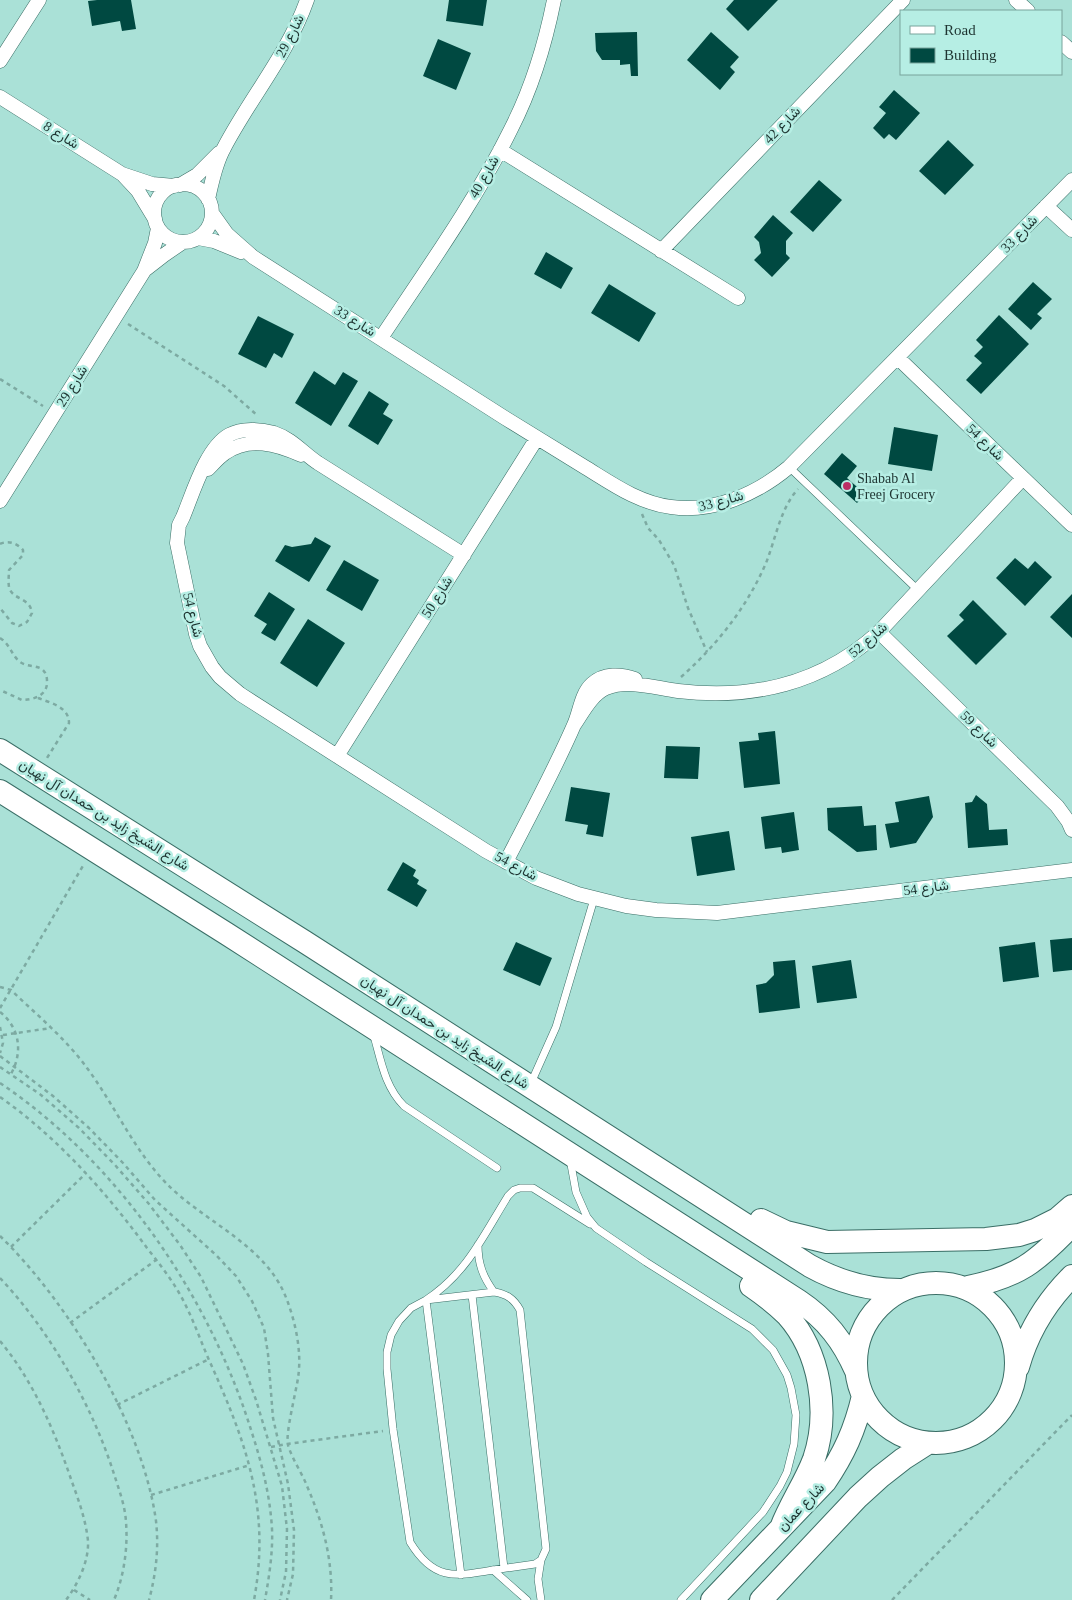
<svg xmlns="http://www.w3.org/2000/svg" width="1072" height="1600" font-family="'Times New Roman',Vazirmatn,serif">
	<style>
		.building { fill: #004941 }
		.lines { fill: none; stroke-linecap: round; stroke-linejoin: round }
		.lane-casing { stroke: #3a6e66; stroke-width: 8 }
		.street-casing { stroke: #3a6e66; stroke-width: 15 }
		.primary-casing { stroke: #3a6e66; stroke-width: 24 }
		.path { stroke: #7daaa2; stroke-width: 2.5; stroke-dasharray: 4 4; stroke-linecap: butt }
		.lane { stroke: #fff; stroke-width: 7 }
		.street { stroke: #fff; stroke-width: 14 }
		.primary { stroke: #fff; stroke-width: 22 }
		.poi-dot { fill: #bc2f65; stroke: #b6eee4; stroke-width: 2 }
		.labels { text-anchor: middle; dominant-baseline: central; stroke-width: 5; stroke-linejoin: round; paint-order: stroke }
		.street-label { font-size: 14px; fill: #1e3431; stroke: #b6eee4 }
		.poi-label { font-size: 14px; fill: #1e3431; stroke: #b6eee4; text-anchor: start }
	</style>
	<rect width="100%" height="100%" fill="#aae1d7"/>
	<path class="building" d="M97,0H131L136,29L122,31L120,21L92,26L88,1Z
		M449,0H487L483,26L446,21Z
		M734,0H778L748,31L726,9Z
		M637,32L638,76H631L630,64L620,65V60H602L596,51L595,33Z
		M711,32L739,57L730,67L735,72L720,90L687,60Z
		M438,39L471,53L456,90L423,76Z
		M894,90L920,113L896,140L889,134L884,139L873,128L886,113L879,107Z
		M948,140L974,165L945,195L919,171Z
		M819,180L842,200L813,232L790,212Z
		M773,215L793,233L786,241V254L790,258L772,277L754,260L761,253L759,242L754,237Z
		M546,252L573,268L561,289L534,274Z
		M1033,282L1052,299L1037,314L1042,318L1031,330L1008,309Z
		M609,284L656,313L639,342L591,313Z
		M999,315L1029,344L981,394L966,380L982,363L974,356L983,347L976,340Z
		M258,316L294,334L282,358L274,353L266,368L238,354Z
		M314,371L335,385L343,372L358,381L331,426L295,403Z
		M369,391L389,404L383,414L393,420L378,445L348,426Z
		M894,427L938,435L932,471L888,464Z
		M842,453L857,466L847,478L865,494L857,503L824,474Z
		M315,537L331,546L309,582L275,561L285,545L292,547L311,544Z
		M1015,558L1028,569L1035,561L1052,577L1025,606L996,578Z
		M344,560L379,580L362,611L326,590Z
		M269,592L295,609L275,641L261,633L267,624L254,616Z
		M1072,594V638L1050,617Z
		M973,600L1007,634L976,665L947,636L964,620L959,615Z
		M308,619L345,643L317,687L280,663Z
		M775,731L780,784L744,788L739,742L759,740L758,733Z
		M666,746L700,747L698,779L664,778Z
		M571,787L610,793L603,837L586,834L588,825L565,821Z
		M976,795L987,804L989,830L1007,829L1008,845L968,848L965,803L972,802Z
		M929,796L933,817L916,843L890,848L885,824L899,822L895,802Z
		M862,806L864,826L876,825L877,850L857,852L828,830L827,808Z
		M794,812L799,850L782,853L781,847L765,849L761,817Z
		M729,831L735,870L697,876L691,837Z
		M403,862L416,870L413,876L419,880L417,884L427,890L417,907L387,890Z
		M1072,938V970L1053,972L1050,940Z
		M516,942L552,958L540,986L503,970Z
		M1035,942L1039,977L1003,982L999,947Z
		M795,960L800,1008L759,1013L756,985L766,983L774,975L773,962Z
		M851,960L857,998L817,1003L812,966Z"/>
	<g class="lines">
		<defs>
			<path id="lane" d="M789,467L918,590
				M374,1036C381,1061 385,1087 404,1106L497,1168
				M531,1083L556,1027L594,899
				M570,1159L576,1192L587,1217L596,1228L646,1262L752,1329L773,1350L787,1375L791,1388L796,1415L794,1444L787,1472L780,1486L763,1512L681,1600
				M478,1245C478,1264 483,1277 494,1292
				M494,1292C507,1294 514,1299 520,1310L546,1549L541,1560L535,1564C521,1566 507,1568 493,1570C453,1577 433,1580 410,1542L393,1429L387,1369V1352L391,1335L399,1321L411,1308L426,1300Z
				M472,1295L504,1568
				M541,1560L538,1579L541,1600
				M493,1570L527,1600
				M461,1575L426,1300C467,1273 483,1236 508,1196L514,1190L520,1188H533L590,1224"/>
			<path id="street" d="M1016,0L1028,11
				M1061,42L1072,52
				M0,61L39,0
				M0,97L122,174L152,184L174,186
				M500,150L738,298
				M124,176L138,191L155,219
				M154 213a29 29 0 1 1 58 0a29 29 0 1 1-58 0Z
				M180,185L197,175L219,153
				M208,199C212,182 215,164 224,148C250,98 288,54 307,0
				M1046,206L1072,230
				M212,213L227,234L253,257C337,310 421,364 505,418C531,434 557,450 583,466C611,483 638,503 671,507C714,513 757,494 789,467L1072,180
				M198,238L214,241L241,252
				M661,251L903,0
				M146,269L164,255L183,242
				M381,338C426,270 475,202 511,129C532,88 545,45 554,0
				M898,358L1072,525
				M208,469C213,464 219,457 225,453C249,436 277,444 301,455
				M0,501L144,271L155,243L158,228
				M464,555C415,524 367,494 318,463C303,453 292,439 274,433C260,429 242,428 229,435C206,448 193,493 183,517L179,525L177,543L196,634L200,646L212,667L220,677L240,694L486,851L536,878L578,894L626,906L656,910L717,913L1072,870
				M879,632L1057,806L1068,821L1072,830
				M574,725C583,712 591,695 606,688C629,679 655,688 678,691C753,700 823,683 879,632L1023,478
				M337,756L537,438
				M506,862C529,817 554,771 574,725C580,712 581,694 592,684C604,673 621,674 635,679"/>
			<path id="primary" d="M0,750L305,942L810,1266C839,1282 867,1290 900,1290
				M0,791L227,934L799,1301C826,1319 843,1341 856,1371
				M761,1220L786,1232L827,1242L986,1239L1019,1235L1035,1230L1057,1219L1072,1206
				M856 1363a80 80 0 1 1 160 0a80 80 0 1 1-160 0Z
				M751,1286C764,1295 776,1304 787,1315C820,1352 830,1412 814,1459C805,1483 790,1504 781,1528
				M968,1287C1018,1277 1037,1262 1072,1225
				M1018,1367C1028,1331 1046,1302 1072,1276
				M712,1600L825,1482C844,1454 855,1430 863,1396
				M761,1600L858,1497L880,1477L903,1459L928,1443"/>
		</defs>
		<use href="#lane" class="lane-casing"/>
		<use href="#street" class="street-casing"/>
		<use href="#primary" class="primary-casing"/>
		<path class="path" d="M128,324L224,386L258,416
			M0,379L43,406
			M642,514L648,528L659,540L674,565L688,608L707,652
			M0,544C8,540 17,543 23,550V555L9,570C9,575 8,581 9,587C12,600 30,597 32,613L27,622L19,626L12,623L0,608
			M0,638C10,644 12,656 20,662C27,667 37,665 43,670C46,673 47,677 47,681C48,695 34,700 22,700L0,690
			M681,677C717,645 747,607 766,563C776,538 780,509 798,489
			M38,698C51,703 69,707 69,723L47,758
			M0,987L11,990C37,1015 66,1039 87,1068C119,1111 138,1161 180,1196C218,1228 269,1251 287,1300C296,1324 302,1353 298,1378C296,1392 285,1435 288,1445C292,1459 302,1473 307,1486C323,1523 333,1560 331,1600
			M0,1008L84,864
			M0,1012C20,1028 23,1052 11,1074
			M0,1027L3,1043L0,1053
			M3,1035L51,1028
			M0,1056L53,1096L89,1128L123,1163L155,1200L216,1255L236,1276L252,1301L264,1328L268,1354L273,1418L288,1484L294,1530L293,1574L287,1600
			M0,1067L41,1095L79,1128L115,1165L149,1204L180,1245L201,1277L243,1364L256,1400L282,1486L287,1529L286,1572L280,1600
			M0,1083C119,1163 210,1297 252,1433C262,1464 270,1495 272,1529C273,1553 269,1577 265,1600
			M0,1097C57,1137 106,1192 147,1248C158,1262 169,1276 178,1291C191,1313 199,1337 209,1360C246,1442 271,1508 254,1600
			M0,1236C69,1303 143,1425 156,1521C159,1548 156,1574 149,1600
			M11,1247L86,1173
			M0,1278C50,1331 92,1405 114,1474C119,1490 125,1505 126,1522C128,1548 124,1576 114,1600
			M70,1323L156,1260
			M0,1341C34,1382 55,1432 72,1482C79,1501 86,1521 88,1541C89,1561 78,1584 66,1600
			M117,1405L209,1359
			M271,1447L287,1444L383,1431
			M151,1495L250,1465
			M74,1590L90,1600
			M892,1600L1072,1415"/>
		<use href="#lane" class="lane"/>
		<use href="#street" class="street"/>
		<use href="#primary" class="primary"/>
	</g>
	<circle class="poi-dot" cx="847" cy="486" r="5"/>
	<g class="labels">
		<g class="street-label">
			<text transform="translate(290 36) rotate(-63)">شارع 29</text>
			<text transform="translate(782 125) rotate(-46)">شارع 42</text>
			<text transform="translate(61 135) rotate(32)">شارع 8</text>
			<text transform="translate(484 177) rotate(-60)">شارع 40</text>
			<text transform="translate(1019 234) rotate(-46)">شارع 33</text>
			<text transform="translate(355 321) rotate(32)">شارع 33</text>
			<text transform="translate(72 386) rotate(-58)">شارع 29</text>
			<text transform="translate(985 442) rotate(44)">شارع 54</text>
			<text transform="translate(721 501) rotate(-15)">شارع 33</text>
			<text transform="translate(437 597) rotate(-58)">شارع 50</text>
			<text transform="translate(193 615) rotate(76)">شارع 54</text>
			<text transform="translate(868 640) rotate(-41)">شارع 52</text>
			<text transform="translate(979 729) rotate(44)">شارع 59</text>
			<text transform="translate(104 815) rotate(32)">شارع الشيخ زايد بن حمدان آل نهيان</text>
			<text transform="translate(516 866) rotate(28)">شارع 54</text>
			<text transform="translate(926 888) rotate(-7)">شارع 54</text>
			<text transform="translate(445 1032) rotate(33)">شارع الشيخ زايد بن حمدان آل نهيان</text>
			<text transform="translate(801 1507) rotate(-46)">شارع عمان</text>
		</g>
		<g class="poi-label">
			<text x="857" y="478">Shabab Al<tspan x="857" dy="16">Freej Grocery</tspan></text>
		</g>
	</g>
	<rect x="900" y="10" width="162" height="65" fill="#b6eee4" stroke="#79a49c"/>
	<rect x="910" y="26" width="25" height="8" fill="#ffffff" stroke="#79a49c"/>
	<text x="944" y="35" font-size="15" fill="#1e3431">Road</text>
	<rect x="910" y="48" width="25" height="15" fill="#004941" stroke="#79a49c"/>
	<text x="944" y="60" font-size="15" fill="#1e3431">Building</text>
</svg>
